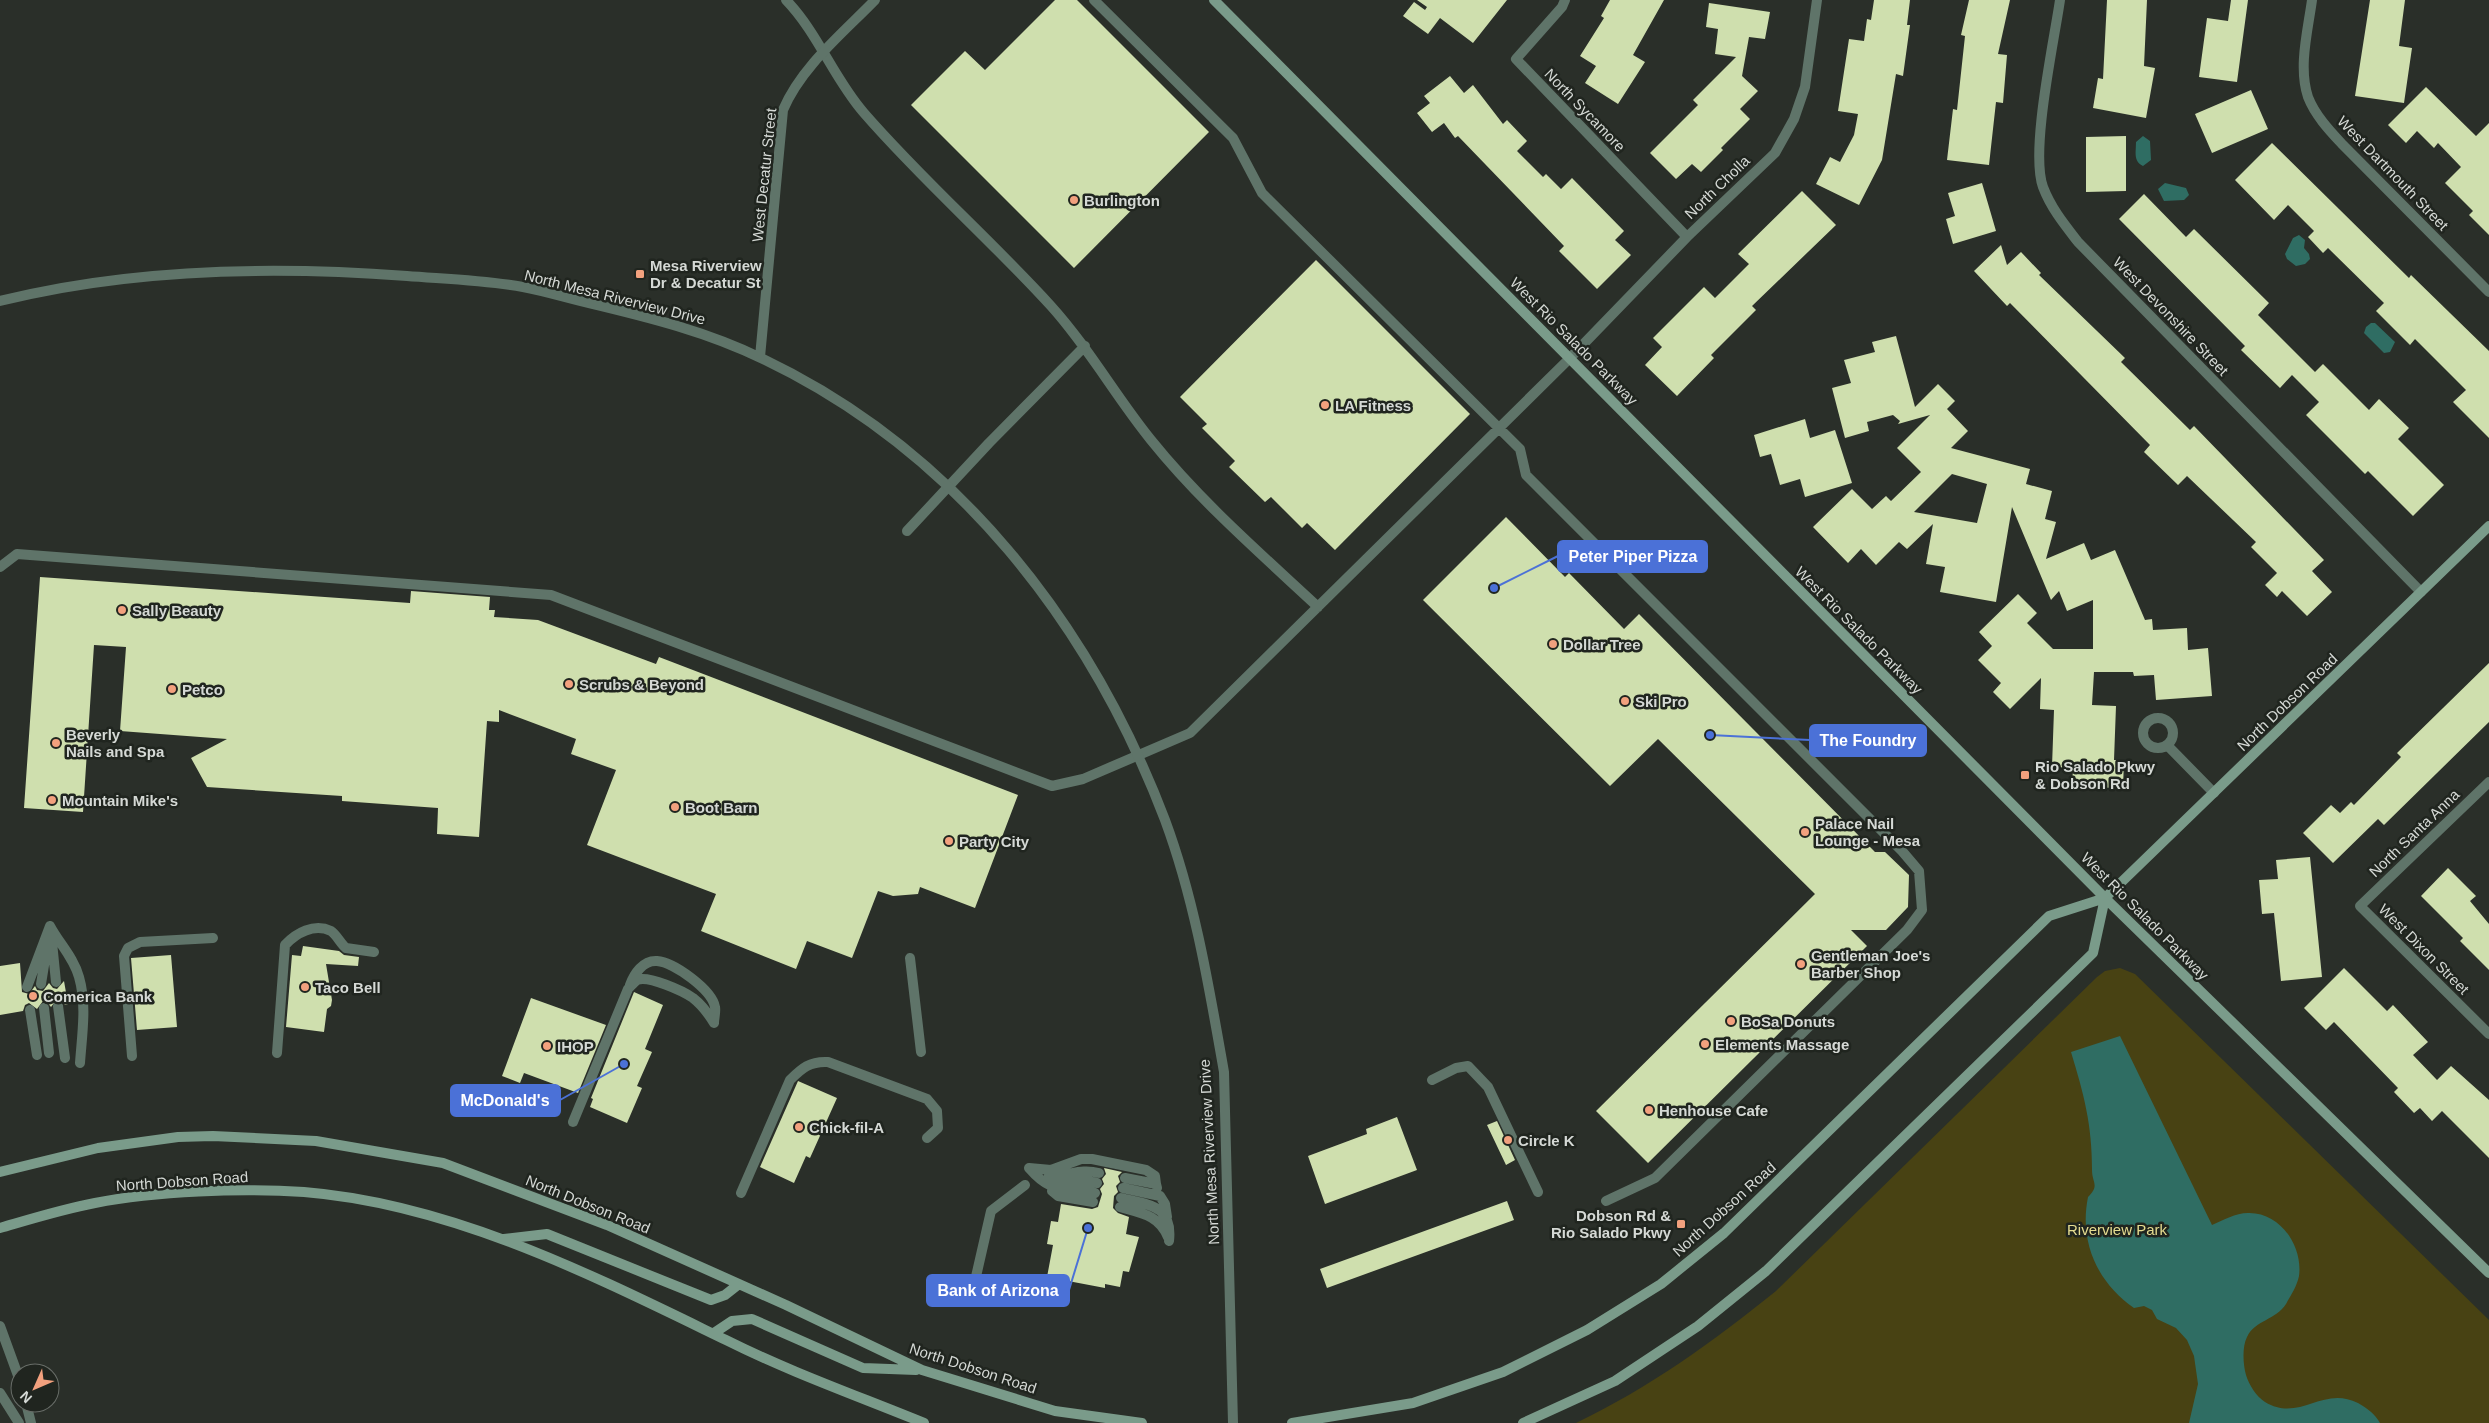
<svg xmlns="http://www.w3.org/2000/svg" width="2489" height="1423" font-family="Arial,sans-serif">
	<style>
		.green { fill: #484213 }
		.water { fill: #2f6d63 }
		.building { fill: #cfdfae; fill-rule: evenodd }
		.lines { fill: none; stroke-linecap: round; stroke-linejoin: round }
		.lane { stroke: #5f7469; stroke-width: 10 }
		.street { stroke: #5f7469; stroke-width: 10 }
		.secondary { stroke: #7a9b8a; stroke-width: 10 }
		.poi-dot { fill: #f2a17e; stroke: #20251f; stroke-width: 2 }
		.labels { text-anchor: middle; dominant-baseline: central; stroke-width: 5; stroke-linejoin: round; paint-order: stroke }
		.street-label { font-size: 15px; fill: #d5d9d5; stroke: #20251f }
		.poi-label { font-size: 15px; font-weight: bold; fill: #d5d9d5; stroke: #20251f; text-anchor: start }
		.park-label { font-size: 15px; fill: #e5dc90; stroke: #20251f }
		.leader { fill: none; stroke: #4b71d7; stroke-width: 2 }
		.callout-dot { fill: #4b71d7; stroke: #20251f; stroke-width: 2 }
		.callout { fill: #4b71d7; stroke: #4b71d7; stroke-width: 2 }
		.callout-label { font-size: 16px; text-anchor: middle; font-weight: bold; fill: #fff }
	</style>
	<rect width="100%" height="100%" fill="#2a2f29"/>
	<path class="green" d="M2120,968L2135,974L2489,1320V1423H1576C1649,1388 1714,1341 1776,1291L2097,977L2105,971Z"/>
	<path class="water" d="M2143,136L2150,141L2151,160L2143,166C2133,161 2136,152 2136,142Z
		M2165,183L2186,188L2189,195L2184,200L2164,201L2158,189Z
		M2299,235L2305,240L2304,248L2309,254L2310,259L2305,264L2296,266L2287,259L2285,254L2293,238Z
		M2371,323H2375L2395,342L2390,352L2384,353L2364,333L2366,327Z
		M2120,1036L2212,1225C2224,1220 2235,1213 2248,1213C2280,1212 2303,1246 2299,1276C2297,1286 2291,1295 2286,1304C2276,1320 2255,1320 2247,1337C2242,1347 2243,1364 2246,1375C2249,1385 2256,1396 2265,1402C2300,1423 2322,1385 2358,1403C2367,1408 2375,1414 2380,1423H2189L2198,1384L2194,1356L2187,1340L2176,1328L2157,1319L2152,1310L2144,1306L2134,1308C2097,1282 2079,1242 2088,1197C2100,1185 2092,1183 2092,1170C2092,1124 2084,1095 2071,1052Z"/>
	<path class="building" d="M1055,0H1077L1209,132L1074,268L911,105L965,51L985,70Z
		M1417,0H1507L1473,43L1440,18L1428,34L1403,16L1414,2L1425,10L1427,7Z
		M1610,0H1664L1633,55L1645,62L1618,104L1585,83L1596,66L1580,56L1604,18L1601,16Z
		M1874,0H1910L1907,25H1910L1903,76L1896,74L1882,160L1859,205L1816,184L1830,157L1840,162L1854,135L1858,114L1838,111L1849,39L1864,41L1867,19L1871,20Z
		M1969,0H2010L1998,54L2007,55L2003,103L1996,102L1989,165L1947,160L1953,109L1957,110L1965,36L1961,35Z
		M2107,0H2147L2144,66L2155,68L2146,118L2093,108L2098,78L2103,79Z
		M2231,0H2248L2237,82L2199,77L2207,18L2228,21Z
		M2370,0H2405L2399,46L2412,48L2404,103L2355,96Z
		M1709,3L1770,12L1765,39L1749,37L1742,76L1758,91L1740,109L1750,119L1721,148L1723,150L1701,172L1692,164L1676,179L1650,153L1698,105L1693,100L1736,57L1715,54L1718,29L1706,27Z
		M1450,76L1464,93L1473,85L1503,124L1507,120L1527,141L1517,151L1543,177L1546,174L1561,189L1572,178L1624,231L1615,240L1631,255L1597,289L1559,251L1564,246L1458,136L1455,138L1444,123L1432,132L1417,113L1430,103L1424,96Z
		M2426,87L2476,136L2489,123V235L2469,215L2473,211L2445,183L2461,167L2438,143L2434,148L2417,131L2406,143L2388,125Z
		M2251,90L2268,129L2212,153L2195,114Z
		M2126,136V191L2086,192V137Z
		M2272,143L2409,278L2411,275L2489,351V438L2453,402L2466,390L2415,339L2410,345L2376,311L2384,303L2328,248L2323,253L2308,237L2314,231L2288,205L2274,220L2235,180Z
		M1982,183L1996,231L1953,244L1946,219L1955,216L1948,193Z
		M1802,191L1836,225L1752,306L1756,310L1711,355L1714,358L1677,396L1645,365L1662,347L1653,338L1704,287L1715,298L1749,264L1738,254Z
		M2144,194L2186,237L2194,229L2269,303L2258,315L2315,372L2323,364L2369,410L2379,399L2409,428L2398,439L2444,485L2413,516L2368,471L2365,474L2306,415L2319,402L2292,375L2280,388L2241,350L2245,346L2119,219Z
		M2001,245L2007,265L2021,252L2041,273L2039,275L2125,358L2121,362L2190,430L2194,426L2324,560L2312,571L2332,592L2307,616L2282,591L2277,597L2265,585L2277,573L2251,547L2256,542L2187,476L2178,485L2144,452L2150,445L2010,303L2007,306L1974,271Z
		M1316,260L1470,414L1335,550L1307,523L1302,528L1271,497L1265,502L1229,467L1235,461L1202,428L1207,424L1180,397Z
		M1896,336L1915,407L1938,384L1955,401L1947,409L1968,431L1951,448L2030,469L2026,484L2052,491L2045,519L2056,522L2046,559L2084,543L2091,560L2115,550L2145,620L2152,619L2153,630L2187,628L2188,650L2208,648L2212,696L2156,700L2154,675L2134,676L2133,672H2094L2092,705L2116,706L2114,760H2124L2123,788L2072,787L2073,768L2052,767L2054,710L2040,709L2041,678L2010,709L1993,692L2001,683L1978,660L1992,646L1979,632L2018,594L2037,613L2027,623L2053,649H2093V600L2067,611L2059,591L2051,600L2012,507L1996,602L1940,592L1945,567L1926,564L1933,524L1907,549L1899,542L1876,565L1861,549L1848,563L1813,527L1852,489L1872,509L1886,496L1891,501L1921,472L1897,448L1930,415L1898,424L1900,421L1893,415L1867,422L1869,431L1845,438L1832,388L1851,383L1844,360L1875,352L1872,342ZM1952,474L1987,484L1977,523L1914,512Z
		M1805,419L1810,438L1835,430L1852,483L1805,497L1800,479L1780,485L1771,454L1760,457L1754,435Z
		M1506,517L1565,577L1569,573L1624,629L1639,614L1875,852H1885L1909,875L1908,907L1886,930H1851L1867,946L1648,1163L1596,1111L1815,894L1658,739L1610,786L1423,600Z
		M40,577L410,603L411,591L490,597L489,610H495L494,617L538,620L656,664L659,657L1018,795L975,908L920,887L918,894L893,896L878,891L852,958L807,941L796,969L701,931L716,894L587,845L616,770L571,754L576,739L499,710V722L487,721L479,837L437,834L438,808L342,801V796L207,787L191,758L227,739L120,731L126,647L94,645L83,812L24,808Z
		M2489,663V722L2384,825L2378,819L2333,863L2303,833L2331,805L2340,813L2351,802L2354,805L2401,757L2397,753Z
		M2310,857L2322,977L2281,981L2274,913L2262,914L2259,880L2278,879L2276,860Z
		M2448,868L2476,896L2470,901L2489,924V970L2460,941L2463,938L2421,896Z
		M303,946L339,951L344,955L359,957L358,966L326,964L332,1000L331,1006L327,1009L324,1032L286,1027L292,955L301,956Z
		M171,955L177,1027L137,1030L131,958Z
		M20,963L22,992L29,994L35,986L37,990L43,991L49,983L53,988L57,989L64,981L68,1004L65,1005L61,1000L57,999L51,1007L47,1002L43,1001L37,1009L29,1003L25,1005L23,1011L0,1015V966Z
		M2344,968L2387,1011L2393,1005L2428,1042L2413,1055L2437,1080L2451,1066L2489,1100V1158L2442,1111L2432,1121L2420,1108L2414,1113L2394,1092L2398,1088L2334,1022L2326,1030L2304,1008Z
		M634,992L663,1005L645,1049L652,1052L637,1086L642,1088L627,1123L590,1107L593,1099L591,1098Z
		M531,998L606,1025L578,1093L524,1073L520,1083L502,1076Z
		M798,1081L837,1098L810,1158L806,1156L794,1183L760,1167Z
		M1397,1117L1417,1170L1325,1204L1308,1156L1367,1134L1366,1129Z
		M1497,1121L1515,1160L1506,1165L1487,1125Z
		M1104,1168L1122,1172L1118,1176L1120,1182L1116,1186L1118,1192L1114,1196L1113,1208L1118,1213L1129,1217L1126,1234L1139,1237L1129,1272L1123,1271L1120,1287L1105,1284V1288L1047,1277L1053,1245L1047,1244L1051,1221L1058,1222L1061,1204L1092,1209L1098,1207L1102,1194L1100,1189L1104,1184L1102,1179L1106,1174Z
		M1507,1201L1514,1220L1327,1288L1320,1269Z"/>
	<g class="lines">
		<path class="lane" d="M786,0C818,33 834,79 864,113C923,181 991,240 1051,306C1089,348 1116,397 1151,440C1200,501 1261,554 1318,607
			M1094,0L1233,138L1262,193L1520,449L1526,475L1902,851L1919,871L1922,910L1907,930L1655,1178L1606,1201
			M907,531L989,443L1085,346
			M0,567L17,554L551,595L1052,786L1083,779L1190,733L1570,358
			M2143 733a15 15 0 1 1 30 0a15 15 0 1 1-30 0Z
			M2167,745L2214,793
			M50,926C59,943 74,958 79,977C87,1005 82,1034 80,1063
			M52,942L56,982
			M910,958L921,1052
			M41,984L47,947
			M630,985C634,974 643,960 657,961C674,962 712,990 715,1007C716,1012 714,1018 714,1023
			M27,987L50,926
			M58,1006L65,1058
			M44,1008L49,1053
			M30,1010L37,1055
			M277,1053L285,945C296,933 314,923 331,931C336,934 341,944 346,948L374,952
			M132,1056L124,956L128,948L140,942L213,938
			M1432,1080L1456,1068L1468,1066L1488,1087L1538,1192
			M573,1122L628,989C631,986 634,982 637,980C648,975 683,991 693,998C702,1005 708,1013 714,1023
			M1029,1168L1051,1170L1081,1159H1092L1146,1170L1155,1176L1156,1184
			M1029,1168C1055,1198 1064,1183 1095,1193
			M1049,1175C1067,1177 1079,1168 1099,1173
			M1125,1178L1156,1184L1157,1188
			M1056,1182L1082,1180L1097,1183
			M1123,1188L1160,1196L1165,1204L1167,1217
			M1052,1191L1058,1196L1093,1202
			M741,1193L790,1080C802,1068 810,1061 828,1062L927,1099L937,1111L938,1128L927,1138
			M1121,1198C1149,1205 1173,1205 1169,1241
			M1120,1207C1141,1213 1159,1215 1168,1237
			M972,1294L991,1211L1025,1185"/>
		<path class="street" d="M1565,0L1562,7L1516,59L1687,237
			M2060,0C2054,42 2030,151 2043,187C2051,208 2064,224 2078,242L2421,592
			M2312,0C2308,30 2298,67 2308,97C2315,115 2329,130 2342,144L2489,292
			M0,301C131,268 273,266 407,276C446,279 485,280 523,287C545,291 567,298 589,303C648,317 708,332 763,359C956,451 1090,623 1165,820C1195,901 1209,987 1224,1072L1233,1423
			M760,357L783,110C801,67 843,33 875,0
			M1570,358L1687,237L1775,153L1794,119L1805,87L1817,0
			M2489,782L2360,906L2489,1034
			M0,1326L20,1381
			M0,1393L19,1423
			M26,1403L31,1423"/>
		<path class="secondary" d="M1214,0L2105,898L2489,1273
			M0,1172L98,1148L178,1137L213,1136L316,1141L443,1163L607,1225L786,1305L922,1370L1055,1411L1142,1423
			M0,1228C31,1219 63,1209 95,1203C156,1191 241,1188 304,1192C453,1204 594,1276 726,1340C790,1372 858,1396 924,1423
			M504,1239L547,1234L711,1300L725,1295L739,1284
			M714,1333L732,1321L752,1319L863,1368L916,1370
			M1292,1423L1413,1403L1503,1372L1587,1330L1661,1284L1724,1233L2049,916L2105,898L2489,526
			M1523,1423L1615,1381L1698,1326L1766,1271L2093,953L2105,898"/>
	</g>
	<g class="poi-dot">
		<circle cx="1074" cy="200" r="5"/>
		<rect x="635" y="269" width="10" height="10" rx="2.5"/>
		<circle cx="1325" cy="405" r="5"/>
		<circle cx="122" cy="610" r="5"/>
		<circle cx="1553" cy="644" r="5"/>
		<circle cx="569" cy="684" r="5"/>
		<circle cx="172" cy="689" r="5"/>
		<circle cx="1625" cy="701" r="5"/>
		<circle cx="56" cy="743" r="5"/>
		<rect x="2020" y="770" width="10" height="10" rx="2.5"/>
		<circle cx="52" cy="800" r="5"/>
		<circle cx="675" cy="807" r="5"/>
		<circle cx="1805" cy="832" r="5"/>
		<circle cx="949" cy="841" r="5"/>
		<circle cx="1801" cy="964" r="5"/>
		<circle cx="305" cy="987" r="5"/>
		<circle cx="33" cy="996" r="5"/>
		<circle cx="1731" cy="1021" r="5"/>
		<circle cx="1705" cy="1044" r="5"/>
		<circle cx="547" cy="1046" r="5"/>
		<circle cx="1649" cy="1110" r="5"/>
		<circle cx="799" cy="1127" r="5"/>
		<circle cx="1508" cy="1140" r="5"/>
		<rect x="1676" y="1219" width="10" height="10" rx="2.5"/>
	</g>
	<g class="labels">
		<g class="street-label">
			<text transform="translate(1585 110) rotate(46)">North Sycamore</text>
			<text transform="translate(2393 173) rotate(46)">West Dartmouth Street</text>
			<text transform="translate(764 175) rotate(-84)">West Decatur Street</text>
			<text transform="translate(1717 187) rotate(-44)">North Cholla</text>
			<text transform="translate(615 297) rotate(14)">North Mesa Riverview Drive</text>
			<text transform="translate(2171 316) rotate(46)">West Devonshire Street</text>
			<text transform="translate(1574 341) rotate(45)">West Rio Salado Parkway</text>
			<text transform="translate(1859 630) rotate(45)">West Rio Salado Parkway</text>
			<text transform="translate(2287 702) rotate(-44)">North Dobson Road</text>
			<text transform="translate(2414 833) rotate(-44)">North Santa Anna</text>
			<text transform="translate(2145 916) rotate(45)">West Rio Salado Parkway</text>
			<text transform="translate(2424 949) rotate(45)">West Dixon Street</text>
			<text transform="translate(1209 1152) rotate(-93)">North Mesa Riverview Drive</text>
			<text transform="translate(182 1181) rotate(-4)">North Dobson Road</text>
			<text transform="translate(588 1204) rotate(22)">North Dobson Road</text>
			<text transform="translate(1724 1209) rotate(-42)">North Dobson Road</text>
			<text transform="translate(973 1368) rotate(18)">North Dobson Road</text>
		</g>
		<g class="poi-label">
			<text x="1084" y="200">Burlington</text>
			<text x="650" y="265">Mesa Riverview<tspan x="650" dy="17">Dr &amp; Decatur St</tspan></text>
			<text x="1335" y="405">LA Fitness</text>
			<text x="132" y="610">Sally Beauty</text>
			<text x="1563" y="644">Dollar Tree</text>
			<text x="579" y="684">Scrubs &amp; Beyond</text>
			<text x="182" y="689">Petco</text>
			<text x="1635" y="701">Ski Pro</text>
			<text x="66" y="734">Beverly<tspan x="66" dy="17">Nails and Spa</tspan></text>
			<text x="2035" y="766">Rio Salado Pkwy<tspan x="2035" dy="17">&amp; Dobson Rd</tspan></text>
			<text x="62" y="800">Mountain Mike's</text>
			<text x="685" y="807">Boot Barn</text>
			<text x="1815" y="823">Palace Nail<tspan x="1815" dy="17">Lounge - Mesa</tspan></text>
			<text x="959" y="841">Party City</text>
			<text x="1811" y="955">Gentleman Joe's<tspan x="1811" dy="17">Barber Shop</tspan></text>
			<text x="315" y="987">Taco Bell</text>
			<text x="43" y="996">Comerica Bank</text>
			<text x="1741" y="1021">BoSa Donuts</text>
			<text x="1715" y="1044">Elements Massage</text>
			<text x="557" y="1046">IHOP</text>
			<text x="1659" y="1110">Henhouse Cafe</text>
			<text x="809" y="1127">Chick-fil-A</text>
			<text x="1518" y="1140">Circle K</text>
			<text x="1671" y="1215" text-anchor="end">Dobson Rd &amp;<tspan x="1671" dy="17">Rio Salado Pkwy</tspan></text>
		</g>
		<g class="park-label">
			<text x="2117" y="1229">Riverview Park</text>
		</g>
	</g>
	<path class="leader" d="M1494 588L1558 556M1710 735L1810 740M624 1064L560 1100M1088 1228L1069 1290"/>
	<g class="callout-dot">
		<circle cx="1494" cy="588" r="5"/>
		<circle cx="1710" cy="735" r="5"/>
		<circle cx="624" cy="1064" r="5"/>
		<circle cx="1088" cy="1228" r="5"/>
	</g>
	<g class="callout">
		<rect x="1558" y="541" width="149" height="31" rx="5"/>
		<rect x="1810" y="725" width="116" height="31" rx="5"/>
		<rect x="451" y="1085" width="109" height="31" rx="5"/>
		<rect x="927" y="1275" width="142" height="31" rx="5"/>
	</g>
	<g class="callout-label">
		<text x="1633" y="562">Peter Piper Pizza</text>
		<text x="1868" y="746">The Foundry</text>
		<text x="505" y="1106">McDonald's</text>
		<text x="998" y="1296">Bank of Arizona</text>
	</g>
	<g transform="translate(35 1388) rotate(225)"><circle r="24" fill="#20251f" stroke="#686d68"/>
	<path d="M0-4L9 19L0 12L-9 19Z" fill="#f2a17e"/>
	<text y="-8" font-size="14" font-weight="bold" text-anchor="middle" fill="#d5d9d5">N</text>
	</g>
</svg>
